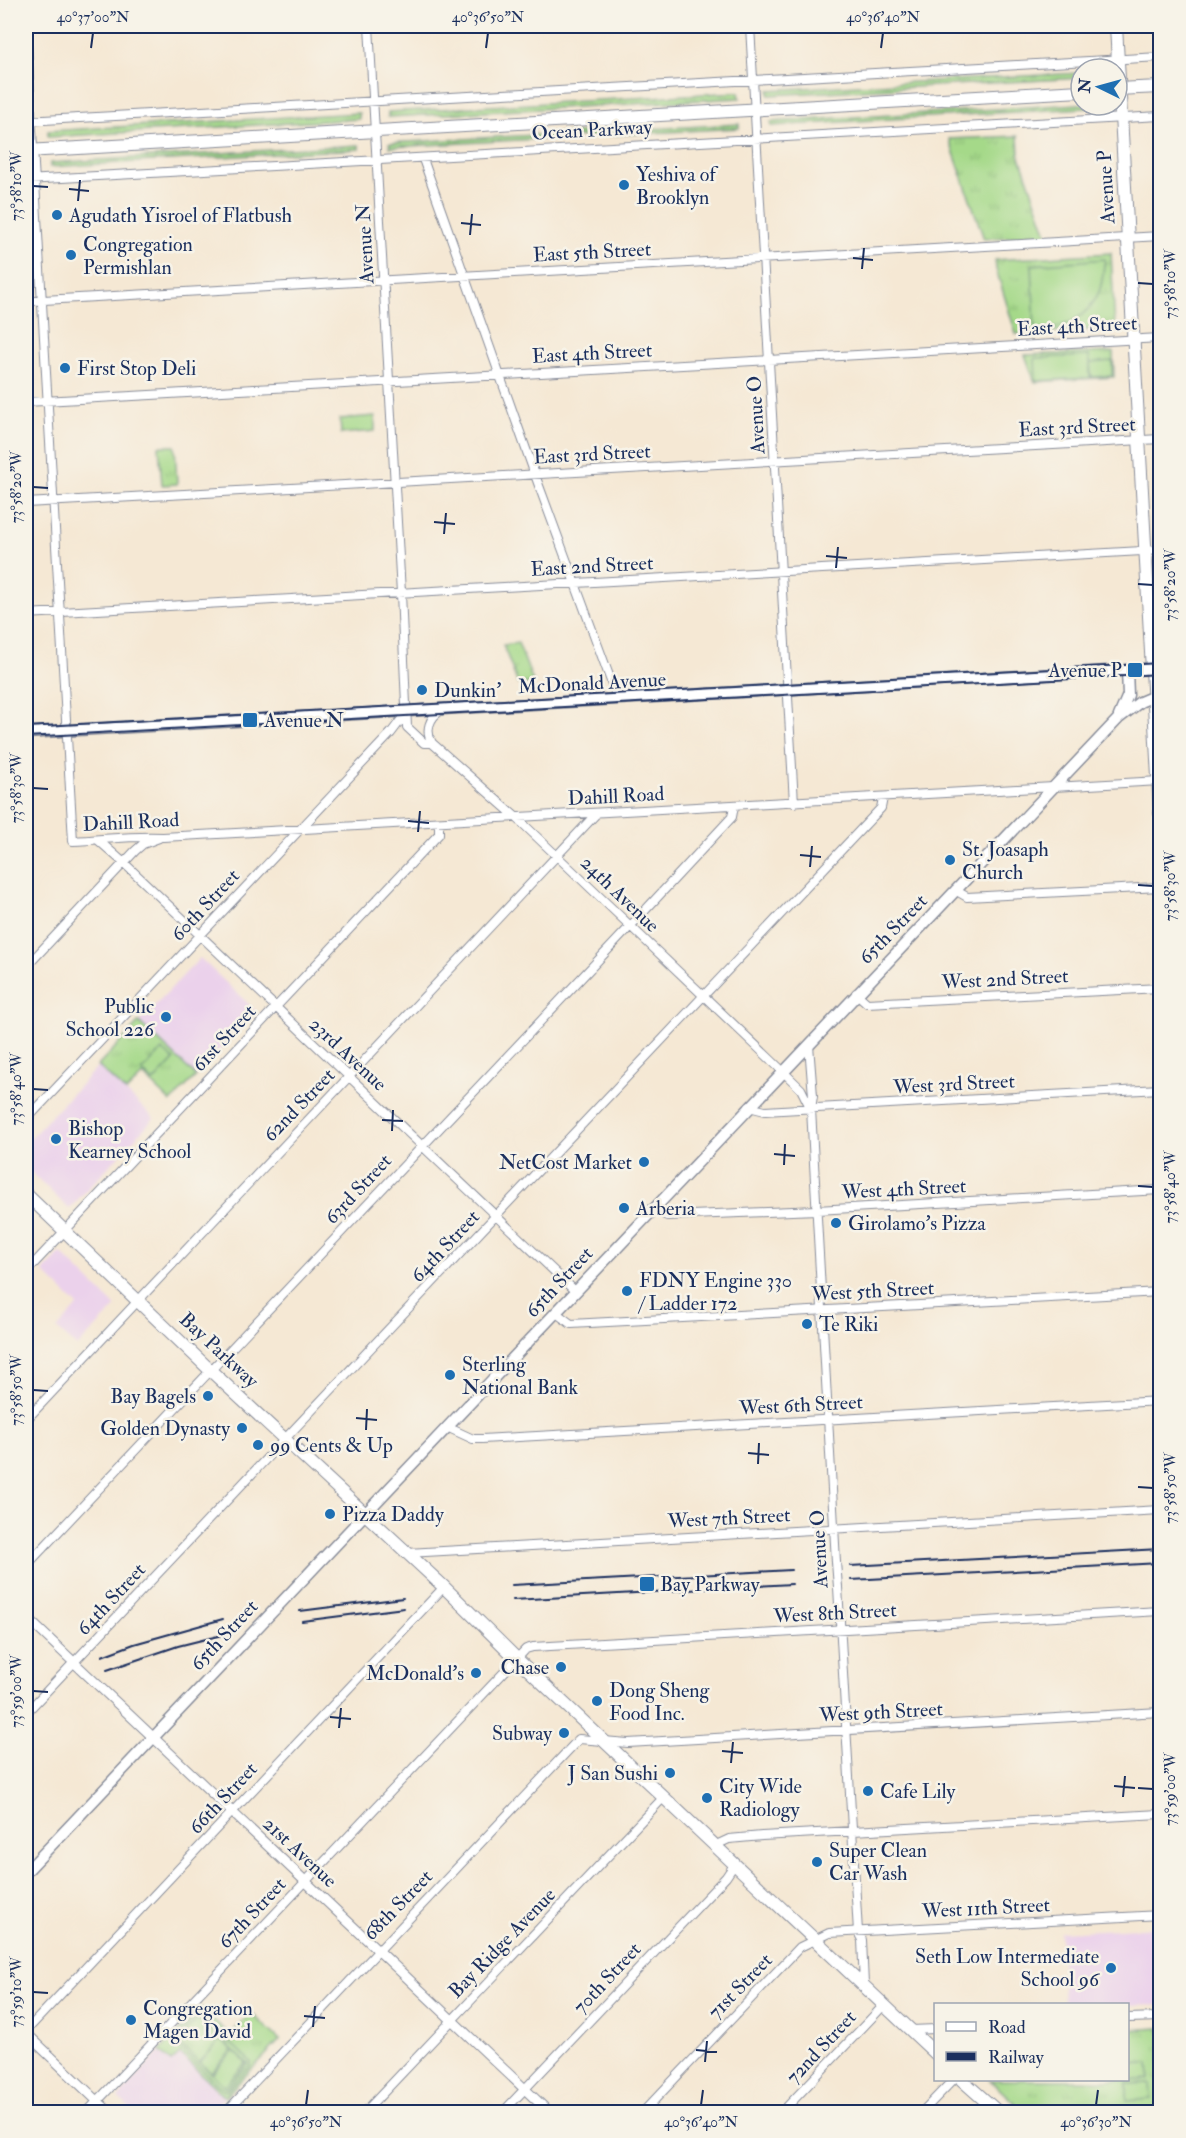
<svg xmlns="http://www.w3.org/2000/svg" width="1186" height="2138" font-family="'IM FELL Double Pica',serif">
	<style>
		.built { fill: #ebd1eb }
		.grass { fill: url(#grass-tufts); stroke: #608474; stroke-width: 1.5 }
		.pitch { fill: #a5d989; stroke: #608474; stroke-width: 1.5; fill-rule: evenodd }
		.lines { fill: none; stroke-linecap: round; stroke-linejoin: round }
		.minor-casing { stroke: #888c99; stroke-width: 10 }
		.tertiary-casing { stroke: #888c99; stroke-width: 11 }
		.secondary-casing { stroke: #888c99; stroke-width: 13 }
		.primary-casing { stroke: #888c99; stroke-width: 14 }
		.minor { stroke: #fff; stroke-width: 8 }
		.tertiary { stroke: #fff; stroke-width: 9 }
		.secondary { stroke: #fff; stroke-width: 10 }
		.primary { stroke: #fff; stroke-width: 12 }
		.rail { stroke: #1b2f5e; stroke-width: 2 }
		.minor-bridge-casing { stroke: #888c99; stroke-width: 10; stroke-linecap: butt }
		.minor-bridge { stroke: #fff; stroke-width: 8 }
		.ticks { fill: none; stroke: #1b2f5e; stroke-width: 2 }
		.poi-dot { fill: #1f6fb2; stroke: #f7f3e8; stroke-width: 2 }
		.labels { text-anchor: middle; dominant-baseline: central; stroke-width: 5; stroke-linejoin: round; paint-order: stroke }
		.street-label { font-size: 20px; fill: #1b2f5e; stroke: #f7f3e8 }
		.poi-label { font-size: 20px; fill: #1b2f5e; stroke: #f7f3e8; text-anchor: start }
		.neatline { fill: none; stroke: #1b2f5e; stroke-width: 2 }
		.ticks-label { font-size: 15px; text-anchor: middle; fill: #1b2f5e }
	</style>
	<defs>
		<pattern id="grass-tufts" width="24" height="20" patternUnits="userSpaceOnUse" patternTransform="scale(1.5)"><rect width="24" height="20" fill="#a5d989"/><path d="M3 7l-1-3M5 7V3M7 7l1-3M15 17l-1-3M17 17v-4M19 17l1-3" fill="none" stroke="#8dbb79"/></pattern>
	</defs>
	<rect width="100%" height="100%" fill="#f7f3e8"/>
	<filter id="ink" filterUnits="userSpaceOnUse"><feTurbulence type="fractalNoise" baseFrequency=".0167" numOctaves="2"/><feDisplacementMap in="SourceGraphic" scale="12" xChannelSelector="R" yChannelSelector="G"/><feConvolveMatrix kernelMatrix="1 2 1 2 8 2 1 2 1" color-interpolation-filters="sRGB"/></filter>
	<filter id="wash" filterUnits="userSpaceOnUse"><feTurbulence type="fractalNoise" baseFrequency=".008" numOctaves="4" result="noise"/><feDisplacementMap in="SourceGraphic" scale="24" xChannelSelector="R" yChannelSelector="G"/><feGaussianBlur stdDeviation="1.35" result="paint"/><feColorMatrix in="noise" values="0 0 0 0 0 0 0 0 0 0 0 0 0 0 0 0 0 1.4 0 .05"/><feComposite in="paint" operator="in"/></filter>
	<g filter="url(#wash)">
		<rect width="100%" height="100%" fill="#f5e8d4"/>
		<path class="built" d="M200,958L256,1011L196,1076L139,1022Z
			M98,1066L154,1118L69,1209L26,1167V1143Z
			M61,1253L116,1307L77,1347L57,1329L78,1306L43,1272Z
			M1160,1927V2005L1128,2006V2004H1064L1060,1932Z
			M160,2051L171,2062L179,2054L225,2097L210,2112H133L118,2098Z"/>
		<path class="grass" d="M1081,73V78L769,95V90Z
			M739,92L740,98L388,117V112Z
			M1081,104L1102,105V107L771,126V122Z
			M359,113V119L48,137V131Z
			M739,124V128L390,147L389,143Z
			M1018,136L1019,154L1047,234L984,239L949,139Z
			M359,145V149L50,167V163Z
			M1111,253L1115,328L1016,334L996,269L995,260Z
			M1113,352L1114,377L1035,382L1025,355Z
			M159,446H175L177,484L162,485Z
			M518,643L534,684H518L503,645Z
			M139,1022L196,1076L171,1102L143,1075L126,1092L98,1066Z
			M201,2008L230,2035L251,2013L280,2040L225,2097L180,2054L171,2062L160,2051Z
			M1160,2028V2112H1024L990,2080H1128V2030Z"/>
		<path class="pitch" d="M1105,259C1103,269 1103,282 1099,292C1088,318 1061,330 1035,331L1032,265Z
			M1089,356L1090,363L1112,361V376L1091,377L1090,363V378L1036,381L1035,358Z
			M375,416V431L341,434L340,419Z
			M162,1050L174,1060L153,1082L142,1071Z
			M200,2015L251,2062L250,2067L227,2091L223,2090L174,2043L175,2038L196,2016ZM198,2018L248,2064L227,2088L177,2042Z
			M221,2040L232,2050L211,2073L200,2062Z
			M234,2051L246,2063L225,2086L212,2074Z
			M1149,2063L1150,2079L1127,2081L1128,2064Z
			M1150,2083L1151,2099L1127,2101V2084Z"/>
	</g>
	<g filter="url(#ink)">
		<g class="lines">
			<defs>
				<path id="minor" d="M26,26L73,841C103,840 132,835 163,837L1160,781
					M369,26L401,593L407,727L424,743H432
					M750,26L794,803
					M26,121L1160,57
					M423,159L538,483L618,700
					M26,180L1160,116
					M26,301L1160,236
					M26,402L1160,338
					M26,503L1160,439
					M26,614L1160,550
					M442,710C429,717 425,731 432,743L517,818L771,1060L801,1089L811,1109
					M98,840L124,863L575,1291
					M955,890L967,897L1160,887
					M26,967L135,851L143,844L159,838
					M856,993L867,1003L1160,988
					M809,1045L813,1096L811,1109L836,1562
					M749,1107L765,1111L799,1109L1160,1089
					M26,1120L391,733L407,712
					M651,1209L667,1216L817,1210L1160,1190
					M26,1272L439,834V823
					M555,1312L571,1324L1160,1292
					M26,1420L597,813
					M447,1427L473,1439H482L1160,1401
					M408,1553L1160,1510
					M26,1566L638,918L732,817L734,806
					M838,1587L858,1932L862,1940L864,1985
					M26,1713L881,808L883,798
					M714,1846L729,1839L762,1836L1160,1814
					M1128,2018L1160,2017
					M911,2030L936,2029
					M26,2031L444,1587
					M87,2112L526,1649L533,1647L1160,1611
					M226,2112L579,1739L628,1743L1160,1712
					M365,2112L663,1798
					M503,2112L726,1877L734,1865
					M643,2112L800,1947L829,1933L1160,1915
					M782,2112L884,2005
					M922,2112L953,2080"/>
				<path id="tertiary" d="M26,1617L549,2112
					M26,2033L109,2112"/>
				<path id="secondary" d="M1119,716L1128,695L1127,670
					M26,733L1160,668
					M26,1872L1119,718L1140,702L1154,696"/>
				<path id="primary" d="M1116,26L1160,813
					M1117,89L1160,87
					M26,151L1081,91
					M26,1194L210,1370L444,1587L516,1658L936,2054
					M962,2080L998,2112"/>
			</defs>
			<use href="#minor" class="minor-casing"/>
			<use href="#tertiary" class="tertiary-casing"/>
			<use href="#secondary" class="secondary-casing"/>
			<use href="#primary" class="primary-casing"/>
			<use href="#minor" class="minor"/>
			<use href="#tertiary" class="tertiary"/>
			<use href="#secondary" class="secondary"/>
			<use href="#primary" class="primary"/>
			<path class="rail" d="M26,727L1160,663
				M26,737L1160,674
				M850,1566L1160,1549
				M851,1580L1160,1563
				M512,1585L791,1570
				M513,1600L792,1584
				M300,1611L403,1598
				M302,1621L404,1608
				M102,1656L134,1644L223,1619
				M107,1670L178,1646L222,1635"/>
			<defs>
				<path id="minor-bridge" d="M836,1562L838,1587"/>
			</defs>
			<use href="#minor-bridge" class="minor-bridge-casing"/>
			<use href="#minor-bridge" class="minor-bridge"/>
		</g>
	</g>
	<path class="ticks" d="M91,48L93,33M486,48L488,33M881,48L883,33M33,186L48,187M69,189L89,191M78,201L80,180M461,223L481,225M470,235L472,214M853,258L873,260M862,269L864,248M1138,283L1153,284M33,487L48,488M434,522L455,524M444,534L446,513M826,556L847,558M836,568L838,547M1138,584L1153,585M33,788L48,789M408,821L429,823M418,832L420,811M800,855L821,857M810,867L812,846M1138,885L1153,886M33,1089L48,1090M382,1120L403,1121M392,1131L393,1110M774,1154L795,1156M784,1165L785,1144M1138,1186L1153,1187M33,1390L48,1391M356,1418L377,1420M366,1430L367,1409M748,1453L769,1455M758,1464L759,1443M1138,1487L1153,1488M33,1691L48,1692M330,1717L351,1719M339,1728L341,1708M722,1751L743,1753M731,1763L733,1742M1114,1786L1135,1788M1138,1788L1153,1789M1123,1797L1125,1776M33,1992L48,1993M304,2016L325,2018M313,2027L315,2006M696,2050L717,2052M705,2062L707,2041M306,2105L308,2090M701,2105L703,2090M1096,2105L1098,2090"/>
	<g class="poi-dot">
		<circle cx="624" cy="185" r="6"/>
		<circle cx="57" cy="215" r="6"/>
		<circle cx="71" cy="255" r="6"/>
		<circle cx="65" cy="368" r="6"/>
		<rect x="1127" y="662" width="16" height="16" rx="3"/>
		<circle cx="422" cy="690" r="6"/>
		<rect x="242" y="712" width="16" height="16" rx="3"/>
		<circle cx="950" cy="860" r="6"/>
		<circle cx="166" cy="1017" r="6"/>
		<circle cx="56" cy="1139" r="6"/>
		<circle cx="644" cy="1162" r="6"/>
		<circle cx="624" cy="1208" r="6"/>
		<circle cx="836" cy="1223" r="6"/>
		<circle cx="627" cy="1291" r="6"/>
		<circle cx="807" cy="1324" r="6"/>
		<circle cx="450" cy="1375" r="6"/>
		<circle cx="208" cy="1396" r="6"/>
		<circle cx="242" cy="1428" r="6"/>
		<circle cx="258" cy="1445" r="6"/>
		<circle cx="330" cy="1514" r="6"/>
		<rect x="639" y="1576" width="16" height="16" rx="3"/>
		<circle cx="561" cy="1667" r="6"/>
		<circle cx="476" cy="1673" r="6"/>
		<circle cx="597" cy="1701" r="6"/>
		<circle cx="564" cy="1733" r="6"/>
		<circle cx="670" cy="1773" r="6"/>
		<circle cx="868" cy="1791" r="6"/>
		<circle cx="707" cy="1798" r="6"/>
		<circle cx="817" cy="1862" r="6"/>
		<circle cx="1111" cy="1968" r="6"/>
		<circle cx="131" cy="2020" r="6"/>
	</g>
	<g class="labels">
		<g class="street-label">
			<text transform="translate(592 130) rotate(-3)">Ocean Parkway</text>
			<text transform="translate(1106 187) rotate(-93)">Avenue P</text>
			<text transform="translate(365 244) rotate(-93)">Avenue N</text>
			<text transform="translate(592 252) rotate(-3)">East 5th Street</text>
			<text transform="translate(1077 326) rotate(-3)">East 4th Street</text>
			<text transform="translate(592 353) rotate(-3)">East 4th Street</text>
			<text transform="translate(756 415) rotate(-93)">Avenue O</text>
			<text transform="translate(1077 427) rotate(-3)">East 3rd Street</text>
			<text transform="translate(592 454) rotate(-3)">East 3rd Street</text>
			<text transform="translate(592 566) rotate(-3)">East 2nd Street</text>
			<text transform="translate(592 683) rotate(-3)">McDonald Avenue</text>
			<text transform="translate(616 796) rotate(-3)">Dahill Road</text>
			<text transform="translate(131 822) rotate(-3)">Dahill Road</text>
			<text transform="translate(620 894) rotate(44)">24th Avenue</text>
			<text transform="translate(205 905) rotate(-47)">60th Street</text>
			<text transform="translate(893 929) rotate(-46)">65th Street</text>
			<text transform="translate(1005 979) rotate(-3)">West 2nd Street</text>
			<text transform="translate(224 1038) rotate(-47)">61st Street</text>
			<text transform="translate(348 1054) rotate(43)">23rd Avenue</text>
			<text transform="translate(954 1084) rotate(-3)">West 3rd Street</text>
			<text transform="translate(299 1105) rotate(-46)">62nd Street</text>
			<text transform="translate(358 1189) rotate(-47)">63rd Street</text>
			<text transform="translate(904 1189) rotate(-3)">West 4th Street</text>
			<text transform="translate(445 1246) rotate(-47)">64th Street</text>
			<text transform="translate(559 1282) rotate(-47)">65th Street</text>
			<text transform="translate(873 1291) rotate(-3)">West 5th Street</text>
			<text transform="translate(219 1350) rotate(43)">Bay Parkway</text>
			<text transform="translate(801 1405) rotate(-3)">West 6th Street</text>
			<text transform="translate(729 1518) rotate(-3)">West 7th Street</text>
			<text transform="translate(819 1549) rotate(-93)">Avenue O</text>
			<text transform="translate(111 1599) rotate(-47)">64th Street</text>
			<text transform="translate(835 1613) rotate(-3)">West 8th Street</text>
			<text transform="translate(224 1635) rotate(-47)">65th Street</text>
			<text transform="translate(881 1712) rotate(-3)">West 9th Street</text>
			<text transform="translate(223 1798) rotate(-47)">66th Street</text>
			<text transform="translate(300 1852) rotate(43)">21st Avenue</text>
			<text transform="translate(398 1905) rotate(-46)">68th Street</text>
			<text transform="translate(986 1908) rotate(-3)">West 11th Street</text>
			<text transform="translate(252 1913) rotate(-47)">67th Street</text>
			<text transform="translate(502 1943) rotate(-46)">Bay Ridge Avenue</text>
			<text transform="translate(607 1978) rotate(-47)">70th Street</text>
			<text transform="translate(740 1986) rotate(-46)">71st Street</text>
			<text transform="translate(821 2047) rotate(-47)">72nd Street</text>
		</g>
		<g class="poi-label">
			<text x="636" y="174">Yeshiva of<tspan x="636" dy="23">Brooklyn</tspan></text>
			<text x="69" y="215">Agudath Yisroel of Flatbush</text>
			<text x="83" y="244">Congregation<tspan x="83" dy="23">Permishlan</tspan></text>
			<text x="77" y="368">First Stop Deli</text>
			<text x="1122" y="670" text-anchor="end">Avenue P</text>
			<text x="434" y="690">Dunkin'</text>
			<text x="264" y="720">Avenue N</text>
			<text x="962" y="849">St. Joasaph<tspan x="962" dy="23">Church</tspan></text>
			<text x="154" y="1006" text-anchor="end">Public<tspan x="154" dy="23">School 226</tspan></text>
			<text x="68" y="1128">Bishop<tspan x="68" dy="23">Kearney School</tspan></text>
			<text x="632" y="1162" text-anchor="end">NetCost Market</text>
			<text x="636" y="1208">Arberia</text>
			<text x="848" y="1223">Girolamo's Pizza</text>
			<text x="639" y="1280">FDNY Engine 330<tspan x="639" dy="23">/ Ladder 172</tspan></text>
			<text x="819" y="1324">Te Riki</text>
			<text x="462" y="1364">Sterling<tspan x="462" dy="23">National Bank</tspan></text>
			<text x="196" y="1396" text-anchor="end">Bay Bagels</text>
			<text x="230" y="1428" text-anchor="end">Golden Dynasty</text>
			<text x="270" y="1445">99 Cents &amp; Up</text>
			<text x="342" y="1514">Pizza Daddy</text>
			<text x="660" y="1584">Bay Parkway</text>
			<text x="549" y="1667" text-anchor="end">Chase</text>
			<text x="464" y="1673" text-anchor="end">McDonald's</text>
			<text x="609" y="1690">Dong Sheng<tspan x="609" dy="23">Food Inc.</tspan></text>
			<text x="552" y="1733" text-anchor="end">Subway</text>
			<text x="658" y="1773" text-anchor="end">J San Sushi</text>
			<text x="719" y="1786">City Wide<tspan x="719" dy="23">Radiology</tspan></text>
			<text x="880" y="1791">Cafe Lily</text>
			<text x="829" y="1850">Super Clean<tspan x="829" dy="23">Car Wash</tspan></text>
			<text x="1099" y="1956" text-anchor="end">Seth Low Intermediate<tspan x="1099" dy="23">School 96</tspan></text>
			<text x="143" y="2008">Congregation<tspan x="143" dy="23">Magen David</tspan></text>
		</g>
	</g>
	<rect width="1186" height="2138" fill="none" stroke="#f7f3e8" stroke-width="66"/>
	<rect x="934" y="2003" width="195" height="78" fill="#f7f3e8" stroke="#9fa5b1" stroke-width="1.5"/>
	<rect x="946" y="2022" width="30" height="9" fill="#ffffff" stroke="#9fa5b1" stroke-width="1.5"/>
	<text x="988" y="2033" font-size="18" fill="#1b2f5e">Road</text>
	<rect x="946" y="2052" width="30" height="9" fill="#1b2f5e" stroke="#9fa5b1" stroke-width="1.5"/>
	<text x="988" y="2063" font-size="18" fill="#1b2f5e">Railway</text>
	<g transform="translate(1099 87) rotate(275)"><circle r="28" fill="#f7f3e8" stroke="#9fa5b1" stroke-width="1.5"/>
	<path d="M0-4.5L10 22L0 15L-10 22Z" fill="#1f6fb2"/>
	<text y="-9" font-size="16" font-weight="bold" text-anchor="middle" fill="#1b2f5e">N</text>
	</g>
	<rect x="33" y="33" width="1120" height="2072" class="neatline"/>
	<g class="ticks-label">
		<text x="93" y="22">40°37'00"N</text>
		<text x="488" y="22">40°36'50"N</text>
		<text x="883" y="22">40°36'40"N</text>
		<text transform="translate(16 186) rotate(-90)" y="5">73°58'10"W</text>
		<text transform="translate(1170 284) rotate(-90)" y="5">73°58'10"W</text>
		<text transform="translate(16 487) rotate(-90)" y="5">73°58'20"W</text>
		<text transform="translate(1170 585) rotate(-90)" y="5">73°58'20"W</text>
		<text transform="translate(16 788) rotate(-90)" y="5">73°58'30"W</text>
		<text transform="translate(1170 886) rotate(-90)" y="5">73°58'30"W</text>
		<text transform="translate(16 1089) rotate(-90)" y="5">73°58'40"W</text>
		<text transform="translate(1170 1187) rotate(-90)" y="5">73°58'40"W</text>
		<text transform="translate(16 1390) rotate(-90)" y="5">73°58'50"W</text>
		<text transform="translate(1170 1488) rotate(-90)" y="5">73°58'50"W</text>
		<text transform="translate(16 1691) rotate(-90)" y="5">73°59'00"W</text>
		<text transform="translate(1170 1789) rotate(-90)" y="5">73°59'00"W</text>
		<text transform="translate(16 1992) rotate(-90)" y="5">73°59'10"W</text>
		<text x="306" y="2127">40°36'50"N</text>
		<text x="701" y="2127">40°36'40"N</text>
		<text x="1096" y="2127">40°36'30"N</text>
	</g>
</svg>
